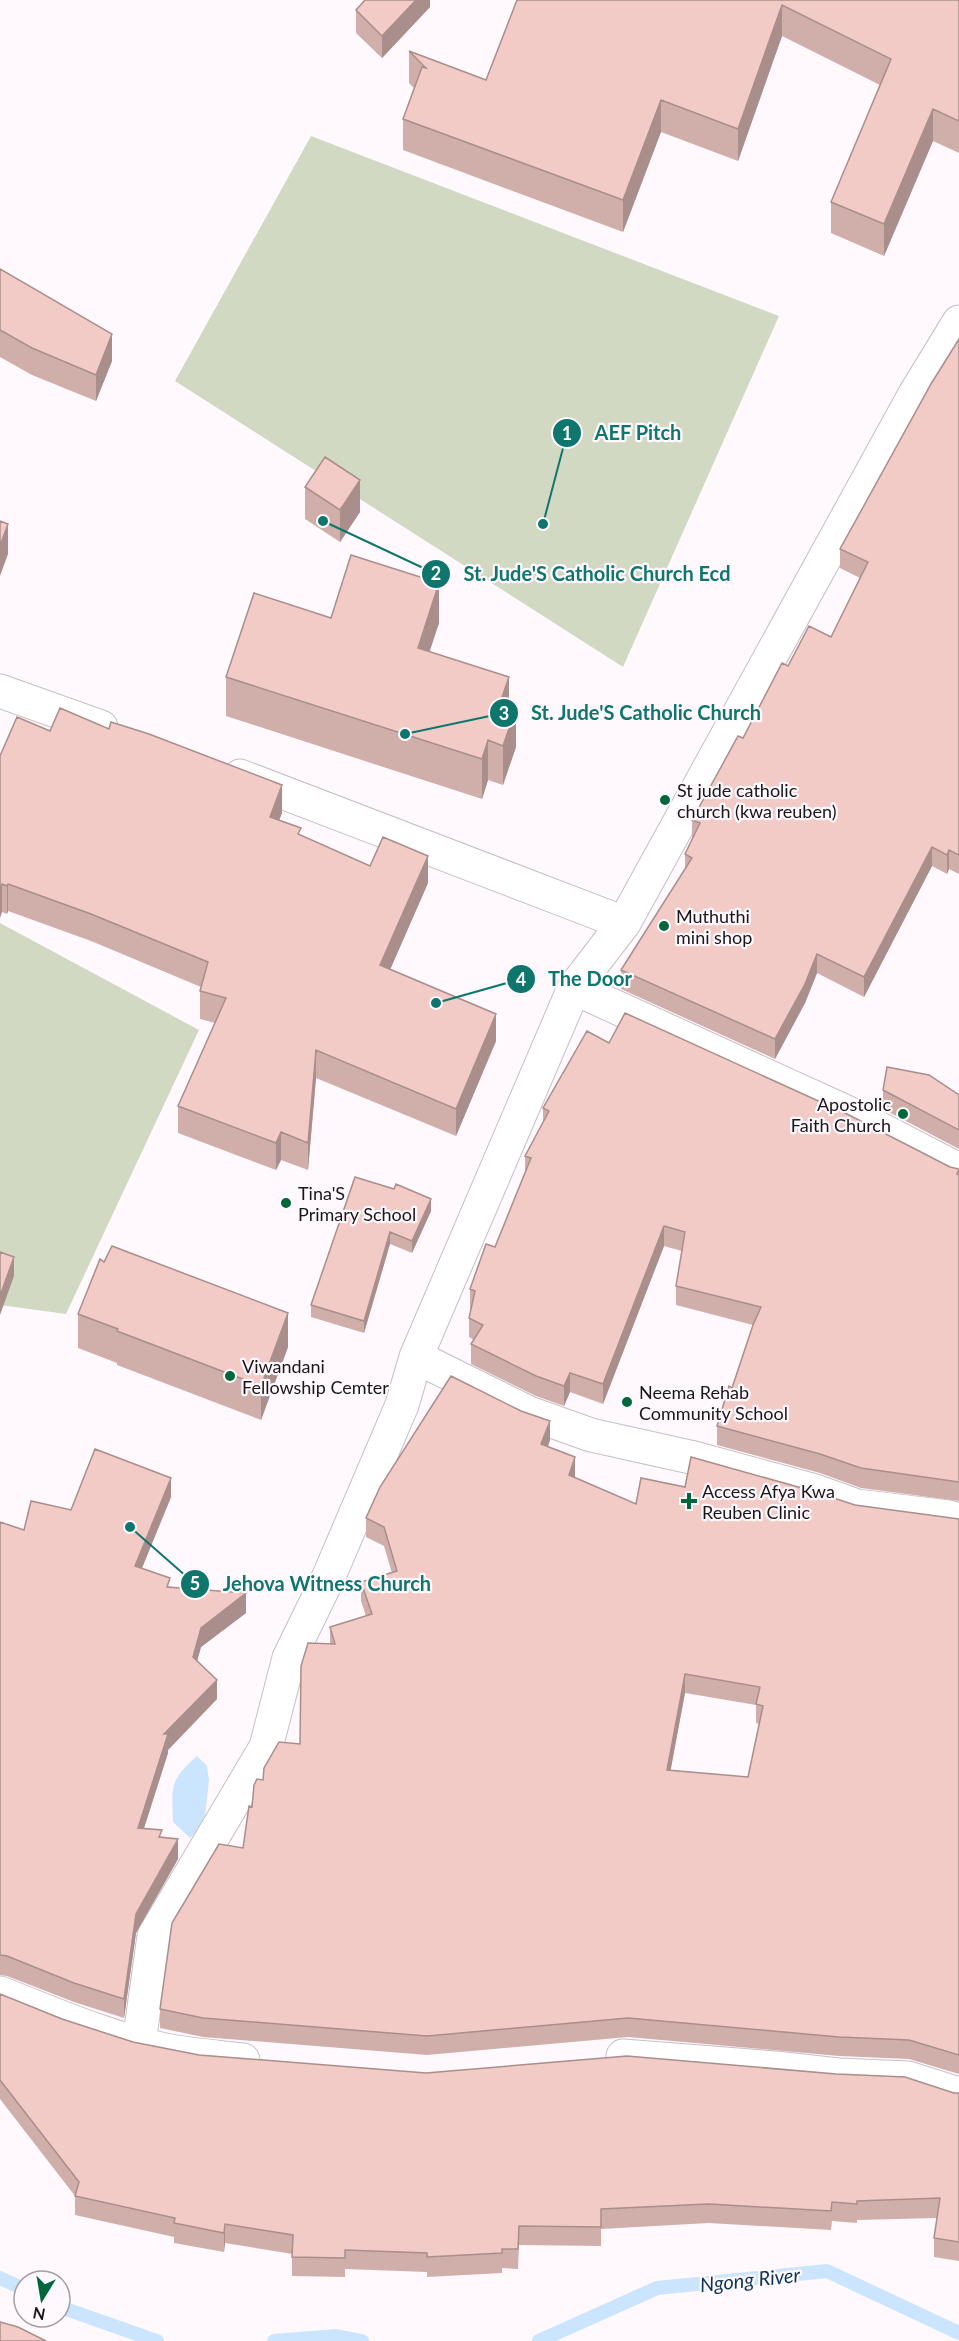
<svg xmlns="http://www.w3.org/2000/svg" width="959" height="2341" font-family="Lato,sans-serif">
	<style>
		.green { fill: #d2d9c3 }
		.water { fill: #cbe5ff }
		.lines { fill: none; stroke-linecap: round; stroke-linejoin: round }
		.stream { stroke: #cbe5ff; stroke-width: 14 }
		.street-casing { stroke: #c7bec6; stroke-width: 35 }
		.street { stroke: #fff; stroke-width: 33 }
		.wall { fill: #d0afab; fill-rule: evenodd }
		.shaded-wall { fill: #a98e8b }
		.building { fill: #f2cbc7; stroke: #a98e8b; stroke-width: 1.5; fill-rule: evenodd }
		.poi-dot { fill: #00673c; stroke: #fff9fe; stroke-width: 2 }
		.labels { text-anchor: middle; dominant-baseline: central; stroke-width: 4.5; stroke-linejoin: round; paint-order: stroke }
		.poi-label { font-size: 18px; fill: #191619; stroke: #fff9fe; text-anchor: start }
		.water-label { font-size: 20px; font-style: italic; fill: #0b3556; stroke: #fff9fe }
		.leader { fill: none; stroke: #0f766e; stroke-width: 2 }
		.callout-dot { fill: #0f766e; stroke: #fff9fe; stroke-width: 2 }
		.mark-label { font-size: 18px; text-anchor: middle; font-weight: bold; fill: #fff }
		.callout-label { font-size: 20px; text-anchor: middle; font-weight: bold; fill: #0f766e; stroke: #fff9fe; stroke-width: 4.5; stroke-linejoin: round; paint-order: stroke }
	</style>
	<rect width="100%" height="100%" fill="#fff9fe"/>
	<path class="green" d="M311,136L779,316L623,667L175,381Z
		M0,923L199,1030L66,1314L0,1305Z"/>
	<path class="water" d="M197,1756L207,1766L209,1780L204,1825L190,1838L173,1822C172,1785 169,1781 197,1756Z"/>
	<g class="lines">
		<path class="stream" d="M0,2278L24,2289
			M60,2307L157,2341
			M274,2341L336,2336L362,2341
			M539,2341L657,2288L827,2271L959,2333"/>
		<defs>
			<path id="street" d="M0,691L101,727
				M240,776L624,923L915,394L959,322
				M574,988L855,1116L959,1170
				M416,1357L529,1413L591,1435L690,1457L815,1491L857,1506L948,1517L959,1520
				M0,1993C54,2014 108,2038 165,2050C191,2055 217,2057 243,2060
				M139,2043L154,1936L266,1747L289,1658L329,1576L402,1405L416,1357L574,988L624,923
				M623,2056L775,2068L838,2075L908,2078L959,2094"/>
		</defs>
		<use href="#street" class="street-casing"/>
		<use href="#street" class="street"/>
	</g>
	<path class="wall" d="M430,0V7L382,58L356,33V10Z
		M517,0H959V153L933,141L884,256L831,233V202L880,85L782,36L738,161L661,132L623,232L403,150V119L414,88L409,83V51L486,80Z
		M0,269L112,361L96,401L32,375L0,357Z
		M959,339V874L949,869L947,874L932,866L864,997L817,973L805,1003L775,1059L621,989V970L685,870V854L692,839V820L788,666L831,637L860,578L840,568V549Z
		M305,487L360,512L340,542L305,519Z
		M331,618L439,623L429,651L509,705L516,747L503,785L488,780L482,799L226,716V677Z
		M50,731L282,813L279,820L301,835L370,866L428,883L390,969L496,1041L456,1136L316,1078L308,1170L281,1160L276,1170L178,1133V1106L215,1023L200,1019V991L201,987L91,941L8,911L7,914L2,912L0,756Z
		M609,1043L950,1167L959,1169V1501L861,1488L820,1473L717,1445V1426L732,1388L753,1325L676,1305V1286L682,1251L664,1246L603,1404L570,1392L564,1406L536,1396L471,1364V1344L474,1340L469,1337V1318L471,1309H470V1289L495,1247L525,1173V1156L543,1123V1108Z
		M883,1090L959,1095V1149L883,1109Z
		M394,1189L431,1211L412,1253L390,1244L364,1333L311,1317V1305Z
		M78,1314L288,1347L261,1420L117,1365V1363L78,1348Z
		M550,1440L548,1447L575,1477V1478L636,1504L685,1487L855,1505L959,1519V2074L909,2059L839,2056L628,2037L427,2055L203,2037L160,2028V2009L243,1848L252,1807L263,1780L300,1744L330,1644V1627L366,1616L361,1601V1582L392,1573L384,1546L366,1537V1518ZM685,1693L756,1705V1723L759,1724L748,1777L670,1771Z
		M171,1497L142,1568L170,1587L246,1613L201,1647L197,1661L217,1699L168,1750V1753L144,1828L162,1837L178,1859L136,1933L124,2018L74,2002L7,1976L0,1975V1522L24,1530L71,1510Z
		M0,1994L62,2019L133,2042L199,2055L426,2073L959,2093V2261L934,2257V2238L937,2218L857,2220V2223L832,2221L831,2230L709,2223L601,2229V2246L519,2245L518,2269L502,2268V2273L427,2277V2272L345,2269V2277L292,2276V2254L225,2243L224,2252L174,2243V2237L75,2215V2196L0,2099Z"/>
	<path class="shaded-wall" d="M416,0H430V7L382,58V36Z
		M782,5V36L738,161V129Z
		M661,100V132L623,232V200Z
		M933,109V141L884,256V224Z
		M112,334V361L96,401V375Z
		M360,480V512L340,542V510Z
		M8,524V554L0,576V546Z
		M439,583V623L418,687V648Z
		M509,677V716L500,703Z
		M516,708V747L503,785V746Z
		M488,740V780L482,799V759Z
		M282,785V813L270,844V817Z
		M932,847V866L864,997V977Z
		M949,850V869L947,874V855Z
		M428,856V883L380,993V965Z
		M2,884V912L0,918V891Z
		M8,884V911L7,914V886Z
		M817,954V973L805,1003L775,1059V1039Z
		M496,1014V1041L456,1136V1109Z
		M316,1050V1078L308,1170V1143Z
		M281,1132V1160L276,1170V1143Z
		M431,1199V1211L412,1253V1241Z
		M664,1226V1246L603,1404V1384Z
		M390,1232V1244L364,1333V1321Z
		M14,1257V1276L0,1315V1296Z
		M288,1313V1347L261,1420V1386Z
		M570,1373V1392L564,1406V1386Z
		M550,1421V1440L541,1463V1444Z
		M575,1457V1477L569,1494V1475Z
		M171,1478V1497L135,1585V1566Z
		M246,1593V1613L201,1647L193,1676V1657L201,1628Z
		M685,1674V1693L667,1790V1770Z
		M217,1680V1699L168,1750V1753L138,1847V1828L164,1734Z
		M178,1839V1859L136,1933L124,2018V1999L136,1914Z
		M225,2224V2243L224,2252V2233Z"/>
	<path class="building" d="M365,0H416L382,36L356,10Z
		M517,0H959V121L933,109L884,224L831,202L891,59L782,5L738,129L661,100L623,200L403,119L422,67L426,68L409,51L486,80Z
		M0,269L112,334L96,375L32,348L0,330Z
		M959,339V855L949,850L947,855L932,847L864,977L817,954L805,984L775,1039L621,970L692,858L685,854L700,823L692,820L738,736L743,738L782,663L788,666L809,626L831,637L868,562L840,549L931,384Z
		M325,457L360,480L340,510L305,487Z
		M0,521L8,524L0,546Z
		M351,555L439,583L418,648L509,677L500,703L516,708L503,746L488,740L482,759L226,677L254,593L331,618Z
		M60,708L109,729L111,722L149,734L282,785L270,817L301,828L298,834L370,866L383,837L428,856L380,965L496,1014L456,1109L316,1050L308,1143L281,1132L276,1143L178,1106L226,998L200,991L208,962L91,914L8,884L7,886L2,884L0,891V756L17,717L50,731Z
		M625,1013L847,1114L950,1167L959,1169L957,1174L959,1175V1482L861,1468L820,1454L717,1426L729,1386L732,1388L753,1325L761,1307L676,1286L685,1232L664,1226L603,1384L570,1373L564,1386L536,1376L471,1344L483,1325L469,1318L475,1291L470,1289L486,1244L495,1247L531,1158L525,1156L549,1111L543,1108L587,1031L609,1043Z
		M887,1067L929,1075L959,1095V1130L883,1090Z
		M355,1177L394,1189L396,1184L431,1199L412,1241L390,1232L364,1321L311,1305Z
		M112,1246L288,1313L261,1386L117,1331L118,1329L78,1314L100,1259L104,1262Z
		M0,1252L14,1257L0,1296Z
		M451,1376L521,1411L550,1421L541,1444L575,1457L569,1475L636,1504L641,1478L685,1487L691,1457L809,1490L855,1505L959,1519V2055L909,2040L839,2037L628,2018L427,2036L203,2018L160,2009L172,1923L219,1844L243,1848L249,1806L252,1807L254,1785L257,1779L263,1780L264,1768L279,1742L300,1744L301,1666L308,1643L335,1644L330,1627L372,1614L361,1582L397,1571L384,1527L366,1518L380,1487ZM685,1674L760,1687L756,1704L763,1706L748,1777L667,1770Z
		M95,1449L171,1478L135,1566L170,1578L167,1587L246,1593L201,1628L193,1657L217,1680L164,1734H168L138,1828L162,1830L159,1837L178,1839L136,1914L124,1999L74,1983L7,1956L0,1955V1522L24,1530L31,1501L71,1510Z
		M0,1994L62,2019L133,2042L199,2055L426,2073L627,2056L836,2074L905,2077L954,2093H959V2242L934,2238L940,2198L857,2201V2204L832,2202L831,2211L709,2204L601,2209V2227L519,2226L518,2249H502V2253L427,2257V2253L345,2250V2258L292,2257L293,2235L225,2224L224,2233L174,2223L175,2218L75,2196L79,2182L0,2080Z
		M0,2322L18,2327L46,2341H0Z"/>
	<g class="poi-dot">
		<circle cx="665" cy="800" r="6"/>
		<circle cx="664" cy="926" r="6"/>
		<circle cx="903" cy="1114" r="6"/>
		<circle cx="286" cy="1203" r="6"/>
		<circle cx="230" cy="1376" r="6"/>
		<circle cx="627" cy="1402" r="6"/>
		<path d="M686 1492h6v6h6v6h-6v6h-6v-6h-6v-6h6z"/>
	</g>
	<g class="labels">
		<g class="poi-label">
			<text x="677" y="790">St jude catholic<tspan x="677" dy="21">church (kwa reuben)</tspan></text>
			<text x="676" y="916">Muthuthi<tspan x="676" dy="21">mini shop</tspan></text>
			<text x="891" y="1104" text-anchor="end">Apostolic<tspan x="891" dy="21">Faith Church</tspan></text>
			<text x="298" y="1193">Tina'S<tspan x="298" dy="21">Primary School</tspan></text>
			<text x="242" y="1366">Viwandani<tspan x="242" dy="21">Fellowship Cemter</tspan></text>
			<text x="639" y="1392">Neema Rehab<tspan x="639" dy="21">Community School</tspan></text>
			<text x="702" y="1491">Access Afya Kwa<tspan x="702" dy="21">Reuben Clinic</tspan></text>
		</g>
		<g class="water-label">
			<text transform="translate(750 2279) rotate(-6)">Ngong River</text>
		</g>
	</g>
	<path class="leader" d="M543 524L567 433M323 521L436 574M405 734L504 713M436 1003L521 979M130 1527L195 1584"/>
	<g class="callout-dot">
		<circle cx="543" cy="524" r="6"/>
		<circle cx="323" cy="521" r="6"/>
		<circle cx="405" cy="734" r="6"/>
		<circle cx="436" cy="1003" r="6"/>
		<circle cx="130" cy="1527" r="6"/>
		<circle cx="567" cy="433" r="15"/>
		<circle cx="436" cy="574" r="15"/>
		<circle cx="504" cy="713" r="15"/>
		<circle cx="521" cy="979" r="15"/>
		<circle cx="195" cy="1584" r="15"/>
	</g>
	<g class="mark-label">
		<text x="567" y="440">1</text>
		<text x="436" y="580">2</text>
		<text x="504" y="720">3</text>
		<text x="521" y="986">4</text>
		<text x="195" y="1590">5</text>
	</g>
	<g class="callout-label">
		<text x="638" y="440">AEF Pitch</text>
		<text x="597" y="581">St. Jude'S Catholic Church Ecd</text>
		<text x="646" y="720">St. Jude'S Catholic Church</text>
		<text x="590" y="986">The Door</text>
		<text x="327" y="1591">Jehova Witness Church</text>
	</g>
	<g transform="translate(42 2299) rotate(191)"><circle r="28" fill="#fff9fe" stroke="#a39ea2" stroke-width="1.5"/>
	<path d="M0-4.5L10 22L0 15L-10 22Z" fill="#00673c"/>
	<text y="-9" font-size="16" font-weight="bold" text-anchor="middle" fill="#191619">N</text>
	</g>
</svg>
